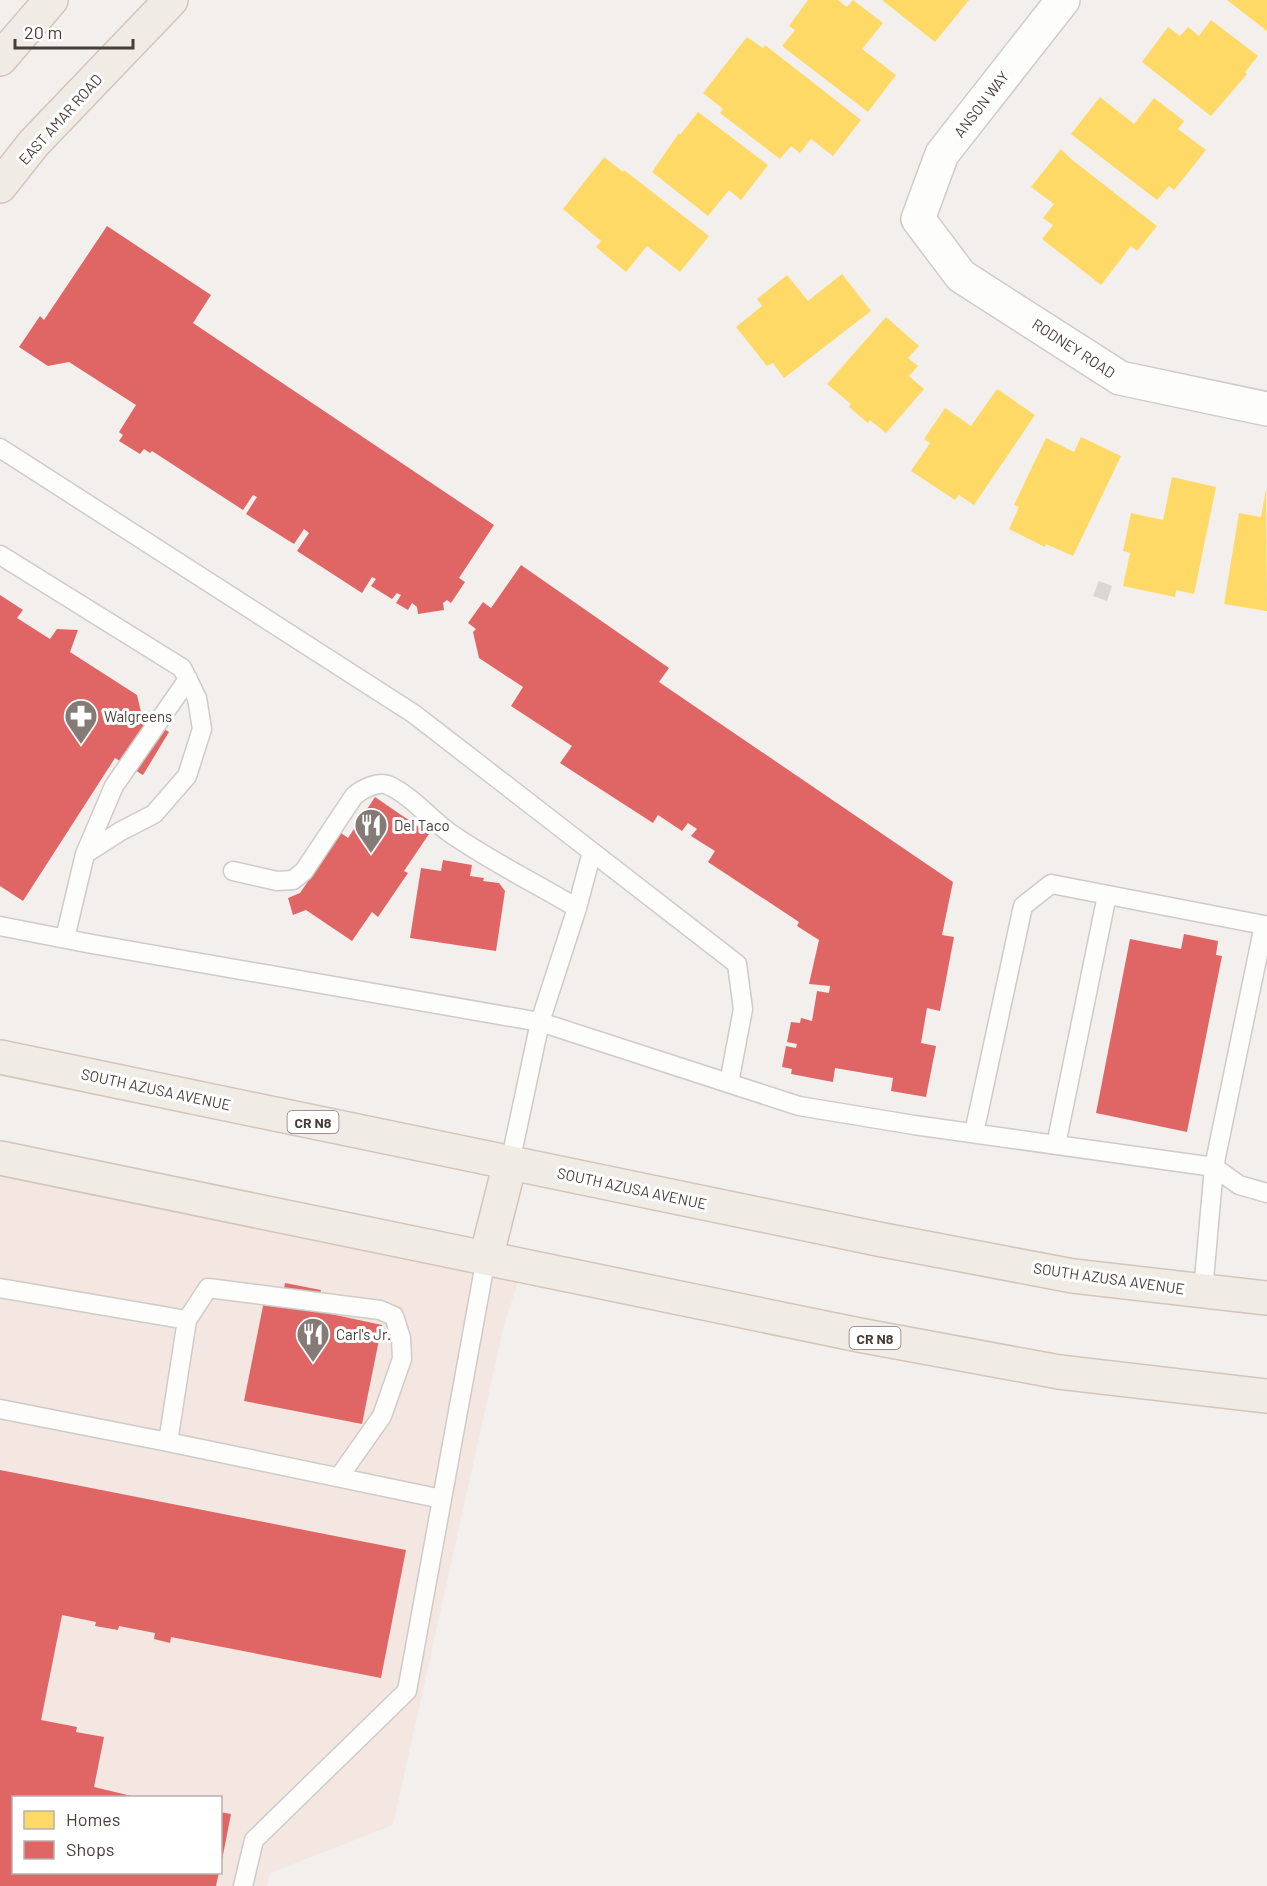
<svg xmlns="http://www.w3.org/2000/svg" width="1267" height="1886" font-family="Barlow,sans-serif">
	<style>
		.commercial { fill: #f4e6e0; fill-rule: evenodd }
		.homes { fill: #ffd966 }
		.shops { fill: #e06666 }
		.building { fill: #dad6d3 }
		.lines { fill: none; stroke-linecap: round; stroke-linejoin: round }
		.lane-casing { stroke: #cecbc9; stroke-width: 21 }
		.street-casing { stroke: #cecbc9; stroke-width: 36 }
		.primary-casing { stroke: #d4c5ba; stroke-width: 36 }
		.lane { stroke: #fdfdfc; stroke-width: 18 }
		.street { stroke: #fdfdfc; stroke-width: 33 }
		.primary { stroke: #f1ebe5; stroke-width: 33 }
		.labels { text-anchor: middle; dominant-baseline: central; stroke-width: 6; stroke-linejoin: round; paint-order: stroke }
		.shield { fill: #fff; stroke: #807774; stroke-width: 1.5 }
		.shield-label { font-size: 14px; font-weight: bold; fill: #493d38 }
		.street-label { font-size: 15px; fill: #493d38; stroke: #fff }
		.poi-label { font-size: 15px; fill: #493d38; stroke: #fff; text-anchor: start }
	</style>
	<rect width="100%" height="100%" fill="#f2efed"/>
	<path class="commercial" d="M0,1158L523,1266L504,1325L393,1825L270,1873L267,1886H0ZM14,1798H220V1872H14Z"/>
	<path class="homes" d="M808,0H838L847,7L853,0L883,23L862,49L896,75L868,112L782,46L795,30L789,26Z
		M882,0H969L935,42Z
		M1227,0H1267V31Z
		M1211,20L1258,56L1245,72L1247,74L1211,116L1142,62L1168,27L1180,36L1188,27L1199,36Z
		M747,37L763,48L765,45L861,120L833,156L811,139L800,153L791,146L780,159L720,113L723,109L703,93Z
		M1100,97L1134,124L1154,98L1184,121L1178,129L1206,150L1174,190L1169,186L1157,200L1071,134Z
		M698,112L768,165L741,200L729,190L708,216L652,172L679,133L680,135Z
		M1061,149L1071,159L1157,226L1137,251L1131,246L1101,285L1042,239L1053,225L1043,218L1054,204L1031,187Z
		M604,157L623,172L624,170L709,236L680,272L647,246L626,272L596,247L601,241L563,209Z
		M842,274L871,311L784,378L773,363L767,366L736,327L762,306L757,299L787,275L808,301Z
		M886,317L919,346L908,358L918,366L909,376L924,389L886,433L870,420L868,423L849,407L851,404L827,384Z
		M997,389L1035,415L974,505L959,495L955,500L911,471L930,443L924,439L945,408L971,426Z
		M1081,437L1121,456L1073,556L1046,544L1045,547L1009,529L1019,507L1014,505L1046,438L1074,452Z
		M1172,477L1216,487L1194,594L1176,590L1175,597L1123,586L1130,553L1123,551L1131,513L1163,520Z
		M1266,489L1267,611L1224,604L1239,513L1261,517Z"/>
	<path class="shops" d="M107,226L211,295L193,323L494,525L459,578L465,582L451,603L447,600L443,603L444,610L418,614L417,607L412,603L408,610L396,603L401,595L397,593L392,599L371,586L376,579L372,577L362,593L297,551L309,533L304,529L294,544L246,514L257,497L253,495L243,510L152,451L150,453L144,449L140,454L119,441L123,435L119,432L136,405L69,362L48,366L19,347L40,316L44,320Z
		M521,565L669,668L659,682L953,882L942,935L954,937L940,1011L927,1008L921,1043L936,1046L926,1097L891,1091L893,1078L835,1068L833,1082L791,1074L792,1069L782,1067L786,1046L796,1048L797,1044L787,1042L791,1022L800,1023L801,1018L812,1021L817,991L829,993L830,986L809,984L819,940L797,926L799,922L708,862L715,851L691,836L697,829L688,823L682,831L658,815L653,823L560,763L572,746L511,706L523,687L479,658L473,632L476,629L468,623L483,602L491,608Z
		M0,595L23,610L17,618L50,639L57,629L78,630L70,652L137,695L142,716L169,732L143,775L115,758L23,901L0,886Z
		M375,797L429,834L404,871L408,873L378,917L372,912L352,941L306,910L293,915L288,898L300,893L341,833L348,838Z
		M443,860L472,865L470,876L484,878L483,881L499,883L505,891L496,951L410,938L421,868L441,871Z
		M1184,934L1218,941L1216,955L1222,956L1187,1132L1096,1113L1130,939L1181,949Z
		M285,1283L321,1290L317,1311L382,1325L362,1424L244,1401L264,1301L281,1304Z
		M0,1470L406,1550L381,1678L171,1637L170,1643L154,1639L155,1633L119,1626L118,1630L95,1626L96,1622L62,1615L41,1720L77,1727L76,1732L104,1737L94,1787L140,1798H14V1872H219L216,1886H0Z
		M220,1812L231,1814L222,1860H220Z"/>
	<path class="building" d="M1099,581L1112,586L1107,601L1093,596Z"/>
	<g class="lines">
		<defs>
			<path id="lane" d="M0,448L414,714L737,964L743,1009L729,1083
				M0,555L182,668L197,698L202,729L187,776L154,814L121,831L85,854L65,938
				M85,854L114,786L188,679
				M233,871L277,881L293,880L304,871L354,796C362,789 378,781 388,785C412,796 429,818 450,833C490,861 535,883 577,908
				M0,926L92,944L540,1022L577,908L592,852
				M974,1133L1023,906L1051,884L1264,925L1214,1167L1239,1185L1267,1193
				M1056,1145L1107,895
				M510,1163L540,1022L799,1106L914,1125L1214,1167L1203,1291
				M0,1288L187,1320L168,1442L442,1499L486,1258
				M187,1320L208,1288L380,1310L394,1316L401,1338L402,1359L382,1416L339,1477
				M0,1409L168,1442
				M243,1886L254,1840L407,1691L442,1499"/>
			<path id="street" d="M1063,0L942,154L918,219L961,276L1120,378L1267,409"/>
			<path id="primary" d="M0,59L51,0
				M0,186L34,143L171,0
				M0,1057L878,1239L1073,1276L1267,1298
				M0,1158L859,1335L1059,1372L1267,1396
				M486,1258L510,1163"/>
		</defs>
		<use href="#lane" class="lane-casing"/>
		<use href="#street" class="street-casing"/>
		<use href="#primary" class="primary-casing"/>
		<use href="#lane" class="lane"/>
		<use href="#street" class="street"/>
		<use href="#primary" class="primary"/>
	</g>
	<defs>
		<symbol id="pharmacy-pin" viewBox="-11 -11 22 30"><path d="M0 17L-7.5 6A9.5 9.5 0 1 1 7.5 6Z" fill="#847b77" stroke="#fff"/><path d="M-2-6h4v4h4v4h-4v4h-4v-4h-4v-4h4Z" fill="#fff"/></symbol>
		<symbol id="restaurant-pin" viewBox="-11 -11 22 30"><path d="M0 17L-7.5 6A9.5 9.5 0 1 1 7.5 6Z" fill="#847b77" stroke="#fff"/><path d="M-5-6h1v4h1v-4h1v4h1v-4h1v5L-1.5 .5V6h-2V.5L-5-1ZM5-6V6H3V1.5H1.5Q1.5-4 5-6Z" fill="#fff"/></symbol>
	</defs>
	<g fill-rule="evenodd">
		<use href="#pharmacy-pin" x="62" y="697" width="38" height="52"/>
		<use href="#restaurant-pin" x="352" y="806" width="38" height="52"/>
		<use href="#restaurant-pin" x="294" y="1315" width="38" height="52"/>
	</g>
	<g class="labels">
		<g class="shield">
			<rect x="287.5" y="1111" width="51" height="22" rx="4.5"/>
			<rect x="849.5" y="1327" width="51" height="22" rx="4.5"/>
		</g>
		<g class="shield-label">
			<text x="313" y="1122">CR N8</text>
			<text x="875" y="1338">CR N8</text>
		</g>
		<g class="street-label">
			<text transform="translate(981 104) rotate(-52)">ANSON WAY</text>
			<text transform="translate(60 119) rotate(-48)">EAST AMAR ROAD</text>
			<text transform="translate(1074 348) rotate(33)">RODNEY ROAD</text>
			<text transform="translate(156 1089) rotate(12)">SOUTH AZUSA AVENUE</text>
			<text transform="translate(632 1188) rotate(12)">SOUTH AZUSA AVENUE</text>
			<text transform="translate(1109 1278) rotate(8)">SOUTH AZUSA AVENUE</text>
		</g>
		<g class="poi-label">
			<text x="104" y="716">Walgreens</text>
			<text x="394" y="825">Del Taco</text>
			<text x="336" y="1334">Carl's Jr.</text>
		</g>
	</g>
	<rect x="12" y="1796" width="210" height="78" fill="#ffffff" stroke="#b6b1af" stroke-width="1.5"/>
	<rect x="24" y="1811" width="30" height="18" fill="#ffd966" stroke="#b6b1af" stroke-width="1.5"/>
	<text x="66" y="1826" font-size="18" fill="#493d38">Homes</text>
	<rect x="24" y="1841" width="30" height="18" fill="#e06666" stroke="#b6b1af" stroke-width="1.5"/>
	<text x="66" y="1856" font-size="18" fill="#493d38">Shops</text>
	<path d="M15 39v9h118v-9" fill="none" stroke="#493d38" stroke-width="3"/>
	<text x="24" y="39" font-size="18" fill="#493d38" stroke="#ffffff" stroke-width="4.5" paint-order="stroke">20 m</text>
</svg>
